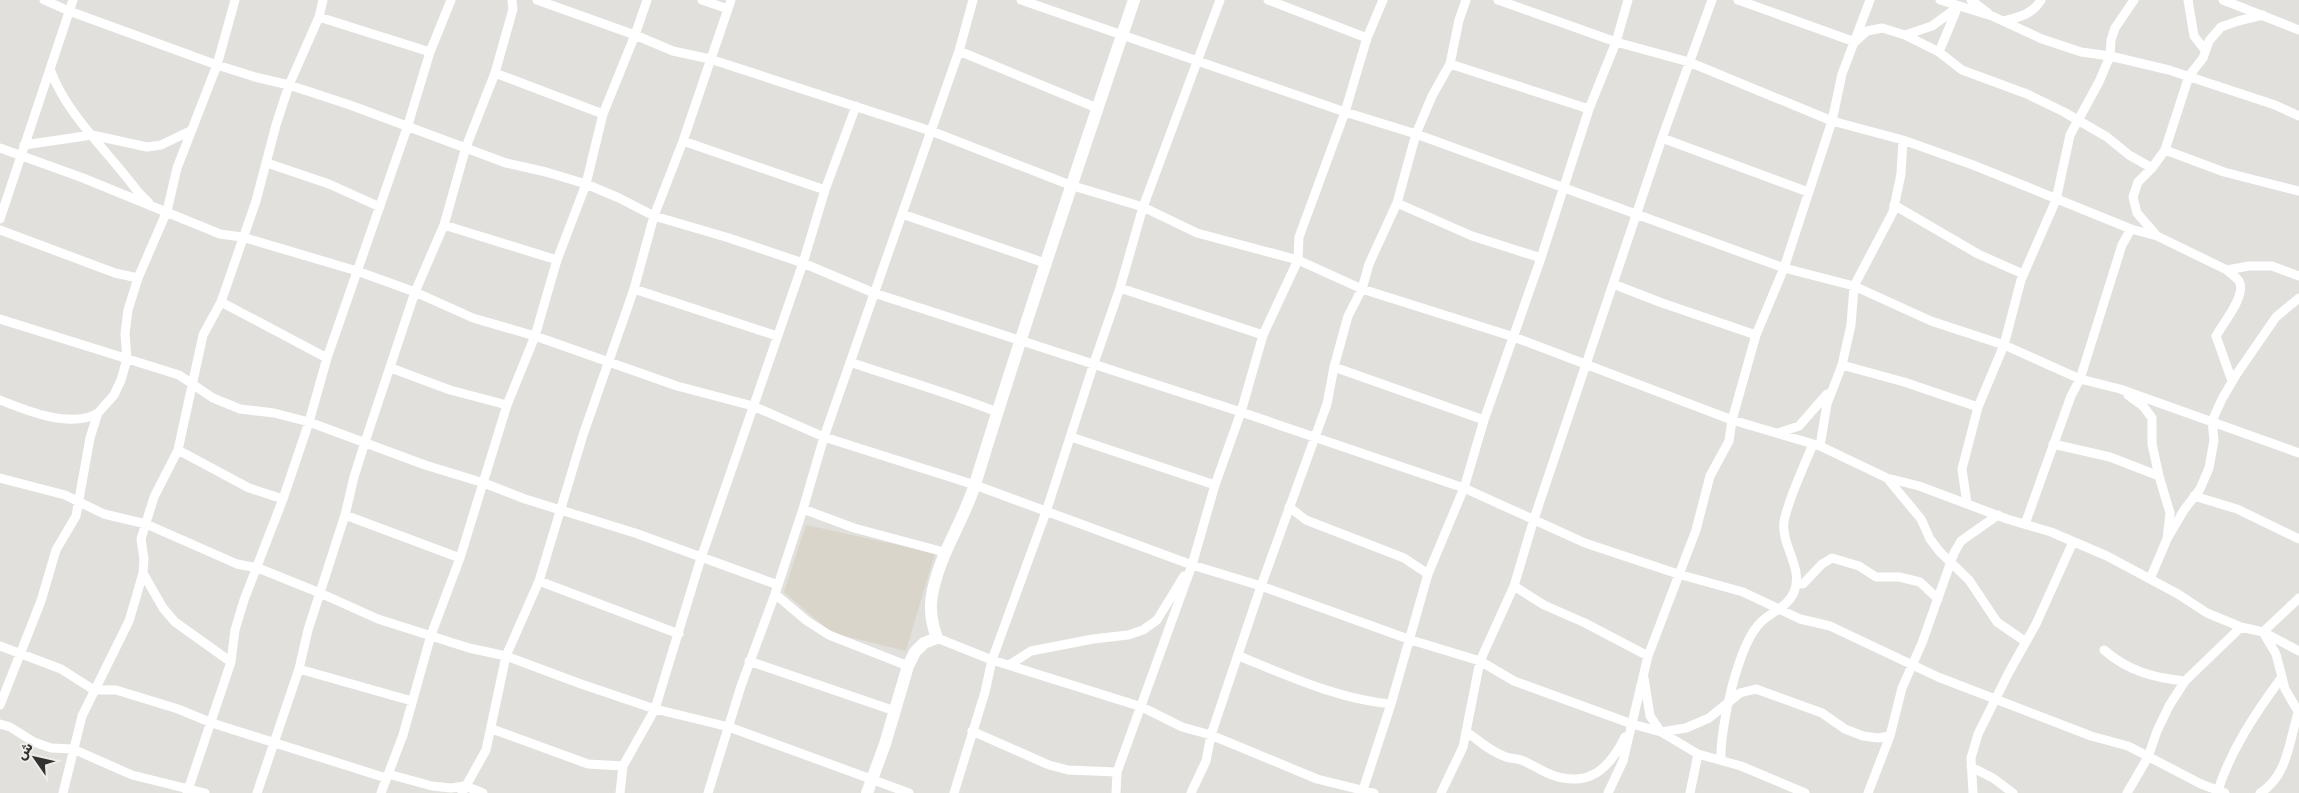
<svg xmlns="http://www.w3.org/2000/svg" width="2299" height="793" font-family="Rubik,'Noto Naskh Arabic',sans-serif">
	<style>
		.built { fill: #d9d5ca }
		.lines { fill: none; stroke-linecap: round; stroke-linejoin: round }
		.street { stroke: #fff; stroke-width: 9 }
		.secondary { stroke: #fff; stroke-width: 12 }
	</style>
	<rect width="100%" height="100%" fill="#e1e0dc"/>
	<path class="built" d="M806,525L935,553L906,651L832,633L784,592Z"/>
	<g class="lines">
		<path class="street" d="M44,0L69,11L217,65L255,77L289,85L350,105L506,163L546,172L586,184L619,198L654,216L729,238L803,263L874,293L1241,412L1464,488L1585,543L1678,574L1743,592L1800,619L1830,626L1938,677L2091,736L2128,746L2201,784L2225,793
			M647,0L635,35L673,51L710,59L931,131L1070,185L1143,207L1197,233L1298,260L1362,289L1514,337L1732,420L1820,446L1887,478L1919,486L2007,519L2051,532L2107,556L2178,594L2207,613L2241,627L2263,632L2276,654L2285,689L2299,713
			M702,0L728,9
			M1021,0L1345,112L1416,134L1784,268L1854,286L1931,321L2004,345L2080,379L2120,389L2299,453
			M1268,0L1367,38
			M1498,0L1616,42L1689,62L1832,121L1903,140L1973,165L2131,229L2157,236L2227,270L2249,266H2272L2299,276
			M1738,0L1855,42L1867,31L1882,28L1905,35L1939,52L1962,70L2027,94L2064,112L2107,137L2129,155L2152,168
			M1940,0L1992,16L2042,39L2081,52L2110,56L2169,70L2275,105L2299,116
			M1971,0L1988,13
			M2188,0L2194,36L2205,50
			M2223,0L2299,30
			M319,17L430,52
			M2003,21C2019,17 2032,15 2041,0
			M1905,35L1932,26L1958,7
			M959,51L1097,108
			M1939,52L1956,11
			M1450,64L1589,109
			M50,69C67,116 108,151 138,192L149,203
			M495,73L603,114
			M1662,138L1808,192
			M683,141L825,190
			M24,145L92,135L147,147L161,145L190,131
			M0,148L83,178L220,234L242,237L357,271L415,292L473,318L535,336L677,386L753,406L824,437L975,485L1192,565L1261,586L1411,640L1480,661L1514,681L1632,724L1661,732L1698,754L1741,766L1805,793
			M2165,150L2224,172L2298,191
			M267,163L329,184L380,207
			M1397,203L1472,236L1541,258
			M1894,205L1978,254L2023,274
			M902,214L1045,263
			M0,219L73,0
			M444,225L557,260
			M0,230L115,273L138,278
			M2157,236L2137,213L2133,197L2138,182L2152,168L2165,150L2189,76L2203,58L2209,41L2221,27L2238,21L2263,15
			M2227,270C2230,273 2236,277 2239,281C2247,295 2223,323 2216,336L2232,381
			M1613,284L1662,303L1756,335
			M1120,288L1263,335
			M634,289L777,336
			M221,302L327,358
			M0,319L179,375L213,398L240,409L274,413L309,422L425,465L484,483L525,499L635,533L778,585
			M850,362C899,379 949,393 997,412
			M1842,365L1904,382L1978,407
			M1334,367L1484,420
			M391,368L450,390L507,405
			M2128,395L2143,406L2152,418V444L2159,476L2170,513L2167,539L2150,579
			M0,400C27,411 71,429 98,413
			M1778,433L1799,426L1827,394
			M1071,437L1215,485
			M2053,444L2110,457L2159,476
			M1820,446L1827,404L1842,365L1851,325L1854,286L1893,212L1901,174L1903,140
			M178,450L249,488L283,499
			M0,478L65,495L104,514L146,524L237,564L258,568L320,593L378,619L469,648L506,656L581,684L655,709L729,727L909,793
			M1887,478L1921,519L1930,539L1940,552L1969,580L1997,622L2026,642
			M2194,496L2237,509L2299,539
			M1967,504L1962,469L1978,407L2004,345L2021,280L2056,200L2070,135L2099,82L2110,56L2111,40L2115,28L2134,0
			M1289,507L1306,520L1404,558L1428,574
			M803,509L854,528L944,552
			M345,515L460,558
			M2025,524L2071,396L2080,379L2122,245L2131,229
			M2167,539L2184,510L2200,489L2209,468L2214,440L2212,421L2222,399L2236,375L2276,317L2299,298
			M143,573L163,608L175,622L231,662
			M539,581L679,634
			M1796,584H1803L1822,564L1832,558L1859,566L1876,577H1899L1920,582L1938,599
			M1514,586L1544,605L1585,623L1648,656
			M775,594L807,621L829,635L908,666
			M2299,598L2263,632L2299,651
			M937,638L992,660L1142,707L1182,727L1211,735L1317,779L1374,793
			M0,646L61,669L94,690H116L178,709L212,723L386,778
			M2104,650C2128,671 2154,678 2185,681
			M1239,656C1288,676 1338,699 1391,704
			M749,661L895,711
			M1009,665L1031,651L1093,639L1128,635L1143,630L1157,620L1184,576
			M299,669L412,701
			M1644,678L1650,716L1661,732L1686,728L1709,718L1740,693L1756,689L1822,713L1845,729L1863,736L1878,738L1890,736
			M0,705L41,601L56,550L76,516L90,438L98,413L114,395L121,380L127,359L125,334L128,310L138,278L167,211L177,168L217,65L235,0
			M0,724L10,727L34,742L51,748L73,749L132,775L205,793
			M492,729L588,764L623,766
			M972,731L1049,765L1068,770L1117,772
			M1467,732C1479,741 1491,752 1506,757C1511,759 1516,758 1521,760C1532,764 1541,771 1552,775C1589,788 1609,769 1625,737
			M1721,759C1720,727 1738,644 1761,622C1771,612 1788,607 1794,592C1804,568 1781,546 1784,522C1787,502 1805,464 1813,444
			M1971,767L1993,778L2013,793
			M388,774L432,786L451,788L465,786L483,793
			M63,793L82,716L129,621L135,601L143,573L144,559L141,539L154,497L178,450L203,335L221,302L256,201L276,125L289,85L319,17L323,0
			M187,793L231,662L235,630L244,600L283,499L309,422L327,358L407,128L430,52L451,0
			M257,793L299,669L308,630L345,515L354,477L365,442L415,292L444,225L466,147L495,73L513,9L512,0
			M381,793L403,735L431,635L460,558L507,405L535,336L557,260L586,184L603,114L635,35L537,0
			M462,793L486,750L506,656L539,581L583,435L634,289L654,216L683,141L731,0
			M620,793L623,766L655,709L701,558L803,263L825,190L856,106
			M708,793L741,686L775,594L803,509L824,437L959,51L973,0
			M954,793L985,692L992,660L1046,512L1094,363L1120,288L1143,207L1220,0
			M1116,793L1117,772L1192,565L1215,485L1241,412L1263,335L1298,260L1299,237L1345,112L1367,38L1383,0
			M1191,793L1206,761L1211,735L1261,586L1327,404L1334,367L1348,316L1362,289L1369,264L1397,203L1416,134L1432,96L1450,64L1459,20L1466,0
			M1362,793L1391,704L1428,574L1464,488L1484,420L1541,258L1589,109L1616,42L1628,0
			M1441,793L1463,747L1480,661L1514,586L1534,519L1662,138L1712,0
			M1608,793L1623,761L1648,656L1696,530L1710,476L1729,441L1732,420L1756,335L1784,268L1832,121L1842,74L1870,0
			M1690,793L1698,754
			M1868,793L1890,736L1902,688L1922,643L1954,553L1961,541L1998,515
			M1973,793L1971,758L1978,734L2009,672L2036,624L2073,542
			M2127,793L2148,757L2157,731L2169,706L2185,681L2241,627
			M2217,793C2230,751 2256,712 2282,677
			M2260,793C2289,775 2289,739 2299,710"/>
		<path class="secondary" d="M867,793L885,744L908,666L915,652L924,643L937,638C931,622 929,606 933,590C942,549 965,519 976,481C1026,319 1080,160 1134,0"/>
	</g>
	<g transform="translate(35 758) rotate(304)" stroke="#eeede9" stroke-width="4" paint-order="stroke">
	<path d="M0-4L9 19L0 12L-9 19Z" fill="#323230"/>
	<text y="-8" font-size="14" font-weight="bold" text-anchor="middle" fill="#323230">ش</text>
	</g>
</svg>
